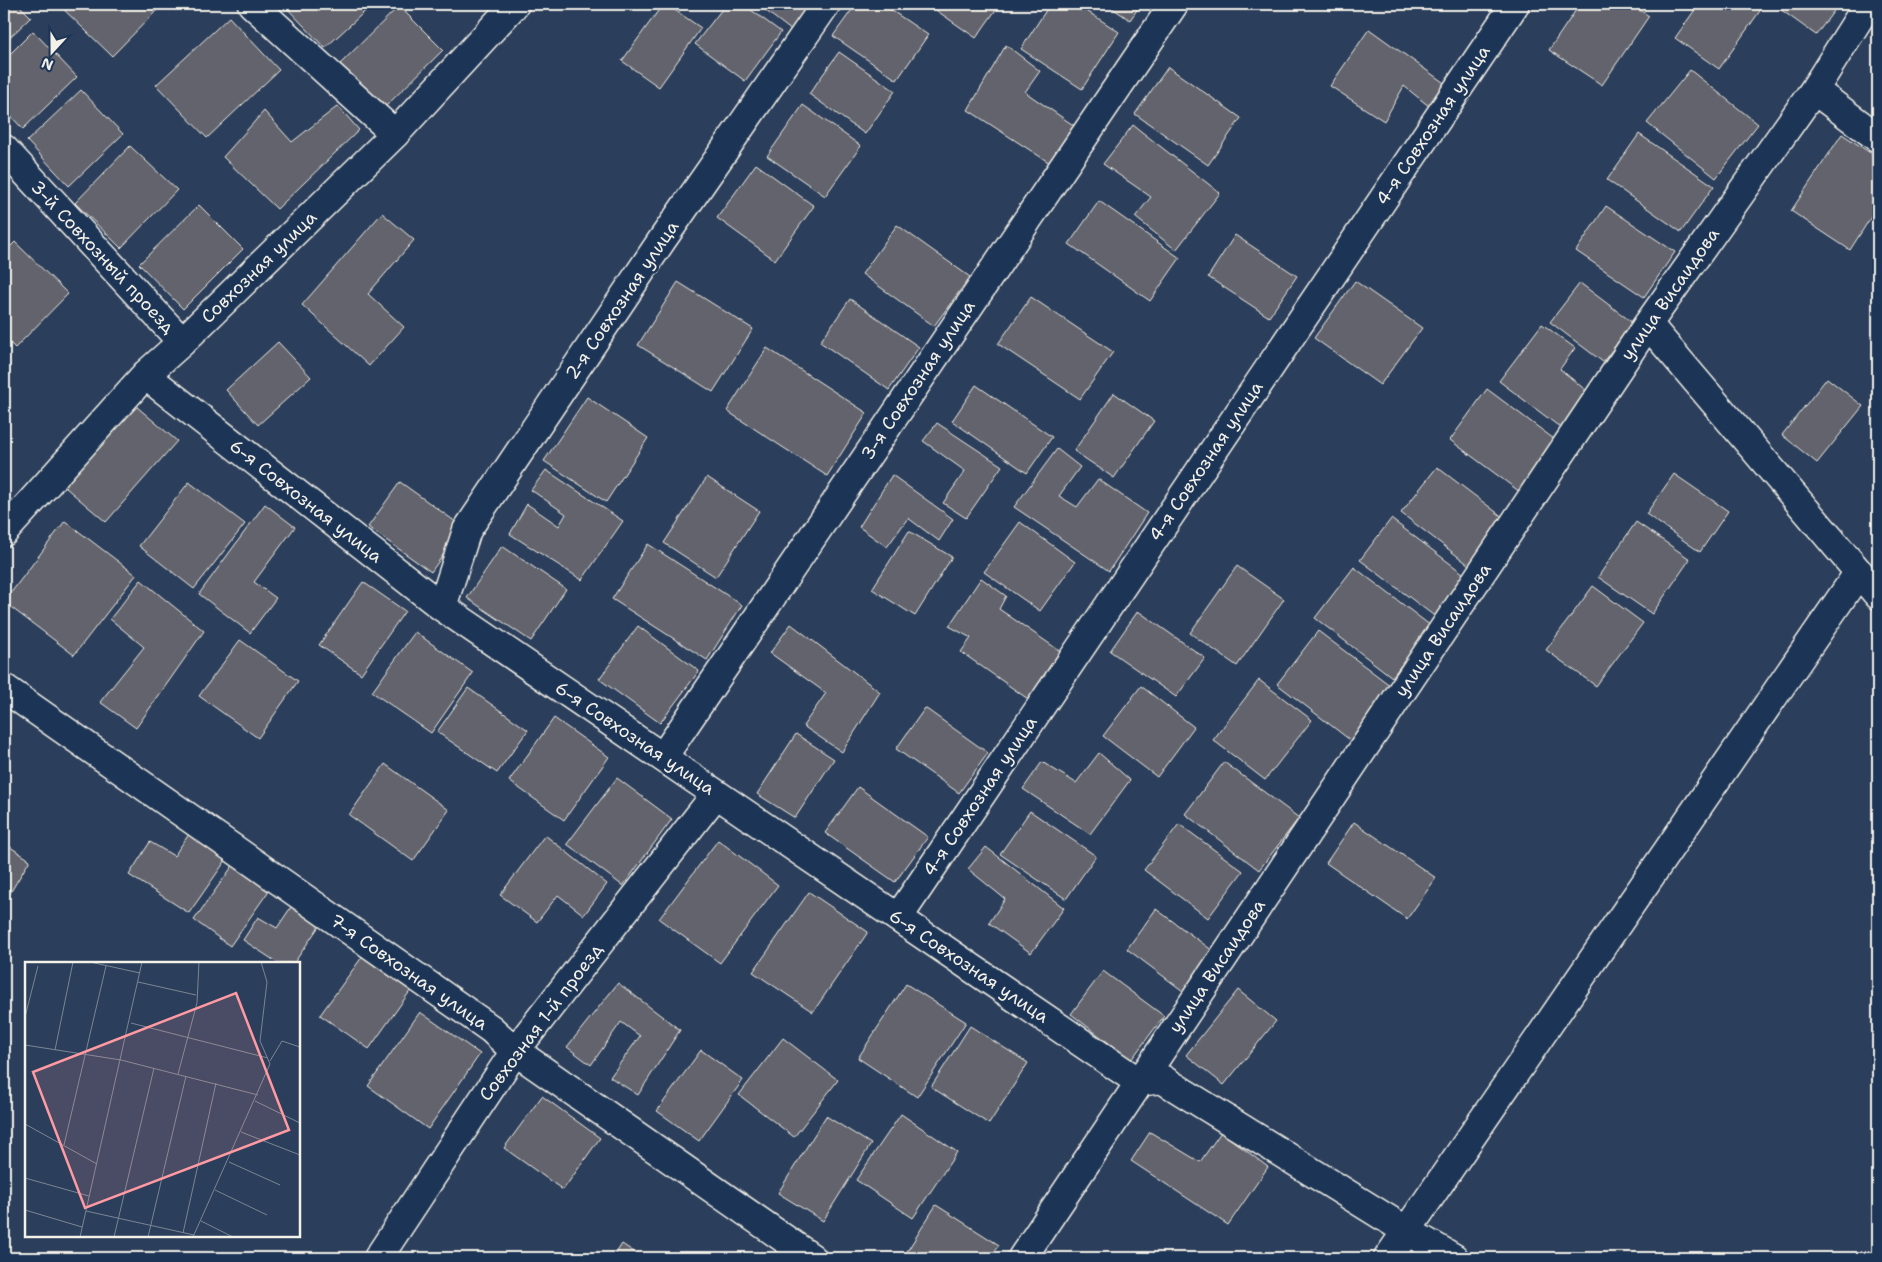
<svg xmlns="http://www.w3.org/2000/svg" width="1882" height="1262" font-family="'Shantell Sans',sans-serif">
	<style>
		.building { fill: #62636c; stroke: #f4f1e8 }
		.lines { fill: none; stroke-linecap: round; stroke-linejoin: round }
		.minor-casing { stroke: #f4f1e8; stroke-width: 31 }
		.minor { stroke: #1d3557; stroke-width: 28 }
		.labels { text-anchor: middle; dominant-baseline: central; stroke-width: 5; stroke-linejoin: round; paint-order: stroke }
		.street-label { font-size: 18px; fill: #f4f1e8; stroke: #1d3557 }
		.inset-road { fill: none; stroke: #7b8693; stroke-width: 1 }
		.view { fill: #ff9aa2; fill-opacity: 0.15; stroke: #ff9aa2; stroke-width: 2.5 }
		.inset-edge { fill: none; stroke: #f4f1e8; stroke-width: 2.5 }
	</style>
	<rect width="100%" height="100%" fill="#2b3e5b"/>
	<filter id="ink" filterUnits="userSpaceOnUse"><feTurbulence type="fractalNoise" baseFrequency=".02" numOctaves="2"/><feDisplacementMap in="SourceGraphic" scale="10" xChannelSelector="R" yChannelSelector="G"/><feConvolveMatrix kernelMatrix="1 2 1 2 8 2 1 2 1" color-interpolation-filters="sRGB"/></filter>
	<g filter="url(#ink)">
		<path class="building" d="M4,4H18L31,17L4,43Z
			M58,4H163L112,56Z
			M286,4H373L325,48L284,5Z
			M663,4H666L701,28L659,87L622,61Z
			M726,4H743L781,32L745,81L695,44Z
			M757,4H814L792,31Z
			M856,4H882L928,35L897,80L833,36Z
			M931,4H1000L976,38L930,6Z
			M1050,4H1076L1119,32L1082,89L1021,49Z
			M1106,4H1141L1130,20Z
			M1320,4H1336L1331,11Z
			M1580,4H1630L1649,16L1602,85L1549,50Z
			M1699,4H1755L1762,8L1719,69L1675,38Z
			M1773,4H1839L1816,35Z
			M399,6L443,50L383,109L339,65Z
			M229,17L279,70L207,138L156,85Z
			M1369,29L1447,85L1430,107L1404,86L1384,121L1330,86Z
			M33,31L77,77L23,129L4,109V60Z
			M1006,45L1040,71L1025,92L1076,127L1053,165L968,110Z
			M839,52L895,91L865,134L809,94Z
			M1168,67L1241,118L1208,165L1135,114Z
			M1690,70L1758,124L1716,178L1647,123Z
			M81,90L123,134L69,186L27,141Z
			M803,105L861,146L825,196L767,156Z
			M338,106L359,130L277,209L223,157L264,111L292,142Z
			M1133,125L1220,193L1176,250L1135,217L1151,197L1103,164Z
			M1639,134L1714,186L1681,232L1607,180Z
			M1842,134L1878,158V206L1850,250L1791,211Z
			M130,146L177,190L121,248L75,203Z
			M756,164L814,206L775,260L717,218Z
			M1099,201L1180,258L1150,301L1069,244Z
			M199,205L243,249L183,309L139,264Z
			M1606,206L1675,252L1644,297L1576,251Z
			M382,213L414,240L368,294L404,327L369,366L302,305Z
			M897,225L970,277L934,326L862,274Z
			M1235,235L1297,276L1269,317L1208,277Z
			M15,242L68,294L15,348L4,337V253Z
			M1355,281L1422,328L1380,385L1314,338Z
			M678,282L753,329L713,392L638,345Z
			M1580,283L1633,323L1603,362L1550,322Z
			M1031,297L1113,352L1080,399L998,344Z
			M850,299L919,347L889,390L820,342Z
			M1542,324L1575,348L1560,369L1588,392L1561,428L1499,381Z
			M278,342L311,377L258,425L226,390Z
			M767,348L867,413L827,476L727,411Z
			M1827,378L1863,406L1817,463L1782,435Z
			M976,385L1052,437L1027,473L952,421Z
			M1487,389L1558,442L1520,492L1450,440Z
			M1114,393L1154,421L1114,478L1074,451Z
			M587,397L648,438L606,502L544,461Z
			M130,401L177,441L106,522L59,482Z
			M937,423L1002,466L966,518L943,503L965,471L923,441Z
			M1057,449L1080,467L1059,496L1077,507L1098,479L1147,513L1109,571L1014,507Z
			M1437,467L1508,521L1473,568L1401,513Z
			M546,470L623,521L582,580L510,534L527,504L559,526L566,514L531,490Z
			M1674,474L1728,511L1700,552L1646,514Z
			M892,475L953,519L939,541L908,518L887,547L859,527Z
			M707,477L759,511L716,577L664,543Z
			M189,482L245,524L194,589L139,546Z
			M400,482L463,527L431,572L368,527Z
			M265,504L295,527L254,582L276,598L250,633L199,594Z
			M1391,519L1468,577L1437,618L1360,560Z
			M65,521L136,575L74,655L4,602Z
			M1020,522L1075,562L1040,611L984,572Z
			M1636,522L1690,559L1652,614L1598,577Z
			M909,531L952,557L915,616L872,589Z
			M648,544L742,605L707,660L612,599Z
			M502,546L566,589L531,641L467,598Z
			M1237,566L1284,599L1237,666L1190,633Z
			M1354,567L1431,626L1392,677L1315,618Z
			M981,578L1006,596L999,609L1060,651L1028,699L961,652L971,638L949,626Z
			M141,580L204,631L136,728L100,702L144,647L110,619Z
			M363,582L405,611L361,674L319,645Z
			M1593,586L1643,623L1596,686L1546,650Z
			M1138,611L1205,658L1176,697L1110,651Z
			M791,624L880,692L842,752L803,726L826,693L770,653Z
			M638,626L699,671L660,723L599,679Z
			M1318,631L1395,689L1354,743L1277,684Z
			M415,632L473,673L431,733L372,692Z
			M240,640L298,681L258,738L199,696Z
			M1259,680L1312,720L1265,780L1213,740Z
			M1141,686L1194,727L1157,777L1103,736Z
			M468,688L528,730L497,773L437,732Z
			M925,708L988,753L959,793L896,749Z
			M554,718L609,757L564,820L509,781Z
			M796,734L834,759L795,818L757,794Z
			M1099,753L1130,780L1090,834L1023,789L1042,762L1076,783Z
			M1224,762L1299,818L1259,870L1185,814Z
			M385,764L449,810L413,861L349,815Z
			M617,778L672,819L623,886L567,844Z
			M858,787L928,837L895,882L825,833Z
			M1030,811L1096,856L1066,899L1000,854Z
			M1354,822L1436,878L1407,919L1326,863Z
			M196,824L233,850L189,913L129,875L150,842L174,856Z
			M1179,824L1243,871L1208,918L1144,870Z
			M545,835L607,884L584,915L558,895L537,922L500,895Z
			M718,840L778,885L720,963L659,919Z
			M4,843L30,860L4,903Z
			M986,847L1064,908L1031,953L989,923L1005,899L968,869Z
			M239,857L275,882L230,946L194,920Z
			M809,892L868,932L813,1012L753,972Z
			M297,898L326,916L294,963H278L243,940L258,917L277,928Z
			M1156,909L1213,951L1183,991L1127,949Z
			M370,946L418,980L369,1049L320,1015Z
			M1103,971L1164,1016L1131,1060L1071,1014Z
			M618,983L680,1030L638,1095L610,1077L640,1036L621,1022L591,1065L567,1047Z
			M906,984L966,1022L917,1097L858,1058Z
			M1238,990L1276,1021L1224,1085L1186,1055Z
			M420,1012L480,1054L428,1129L368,1086Z
			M970,1026L1028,1063L989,1124L931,1087Z
			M783,1038L838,1080L794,1137L739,1095Z
			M701,1050L743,1080L699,1141L657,1111Z
			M542,1096L600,1138L563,1190L504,1148Z
			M901,1114L957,1152L913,1218L856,1180Z
			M826,1116L871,1144L823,1221L778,1193Z
			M1150,1132L1200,1162L1221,1132L1268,1167L1228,1225L1131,1161Z
			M936,1205L999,1245L990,1258H903Z
			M622,1244L643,1258H613Z"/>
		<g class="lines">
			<defs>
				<path id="minor" d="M252,4L395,134
					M1814,90L1878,138
					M4,149L182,342
					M1648,324L1878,595
					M145,375L442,607L1139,1082L1162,1079L1407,1231L1454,1258
					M4,532L145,375L182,342L395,134L515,4
					M442,607L467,530L662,240L826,4
					M4,688L491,1029L515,1051L812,1258
					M663,757L1174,4
					M898,918L1515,4
					M378,1258L515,1051L716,794
					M1022,1258L1648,324L1814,90L1868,4
					M1388,1258L1859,572"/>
			</defs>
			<use href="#minor" class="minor-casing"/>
			<use href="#minor" class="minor"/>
		</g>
	</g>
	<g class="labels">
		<g class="street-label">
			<text transform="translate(1433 125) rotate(-56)">4-я Совхозная улица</text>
			<text transform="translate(103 257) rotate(47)">3-й Совхозный проезд</text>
			<text transform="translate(259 267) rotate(-44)">Совхозная улица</text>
			<text transform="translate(1670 294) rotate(-55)">улица Висаидова</text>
			<text transform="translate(622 300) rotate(-56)">2-я Совхозная улица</text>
			<text transform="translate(918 380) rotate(-56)">3-я Совхозная улица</text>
			<text transform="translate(1206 461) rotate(-56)">4-я Совхозная улица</text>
			<text transform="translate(306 501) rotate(38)">6-я Совхозная улица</text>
			<text transform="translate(1443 630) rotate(-56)">улица Висаидова</text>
			<text transform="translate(635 738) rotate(34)">6-я Совхозная улица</text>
			<text transform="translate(980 796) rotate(-56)">4-я Совхозная улица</text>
			<text transform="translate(969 966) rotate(34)">6-я Совхозная улица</text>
			<text transform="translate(1217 966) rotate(-56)">улица Висаидова</text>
			<text transform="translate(409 972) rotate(35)">7-я Совхозная улица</text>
			<text transform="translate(541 1022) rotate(-53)">Совхозная 1-й проезд</text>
		</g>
	</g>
	<g transform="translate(25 962)">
		<rect width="275" height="275" fill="#2b3e5b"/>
		<path class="inset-road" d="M65,0L115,11M113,20L171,33M0,55L13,4M106,61L243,96M0,83L96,98L233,133M30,88L48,0M245,99L257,79L275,85M153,112L172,41L174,0M230,139L275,161M0,162L72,202M216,170L275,193M39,183L81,4M204,200L255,223M0,216L64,234M190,228L242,253M0,248L57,265M61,249L169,273M176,259L208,275M158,271L191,121M55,275L117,0M89,275L129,106M123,275L161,114M168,275L245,102L235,79L242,20L236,0"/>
		<path class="view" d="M211,31L264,168L60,246L8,110Z"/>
		<rect width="275" height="275" class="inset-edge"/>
	</g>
	<rect width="1882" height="1262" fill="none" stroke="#1d3557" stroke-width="20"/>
	<rect x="10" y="10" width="1862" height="1242" fill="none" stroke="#f4f1e8" stroke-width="2" filter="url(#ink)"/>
	<g transform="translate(52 52) rotate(201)" stroke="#1d3557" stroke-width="4" paint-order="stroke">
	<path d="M0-4L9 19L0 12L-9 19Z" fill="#f4f1e8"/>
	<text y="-8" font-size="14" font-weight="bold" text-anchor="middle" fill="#f4f1e8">N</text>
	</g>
</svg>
